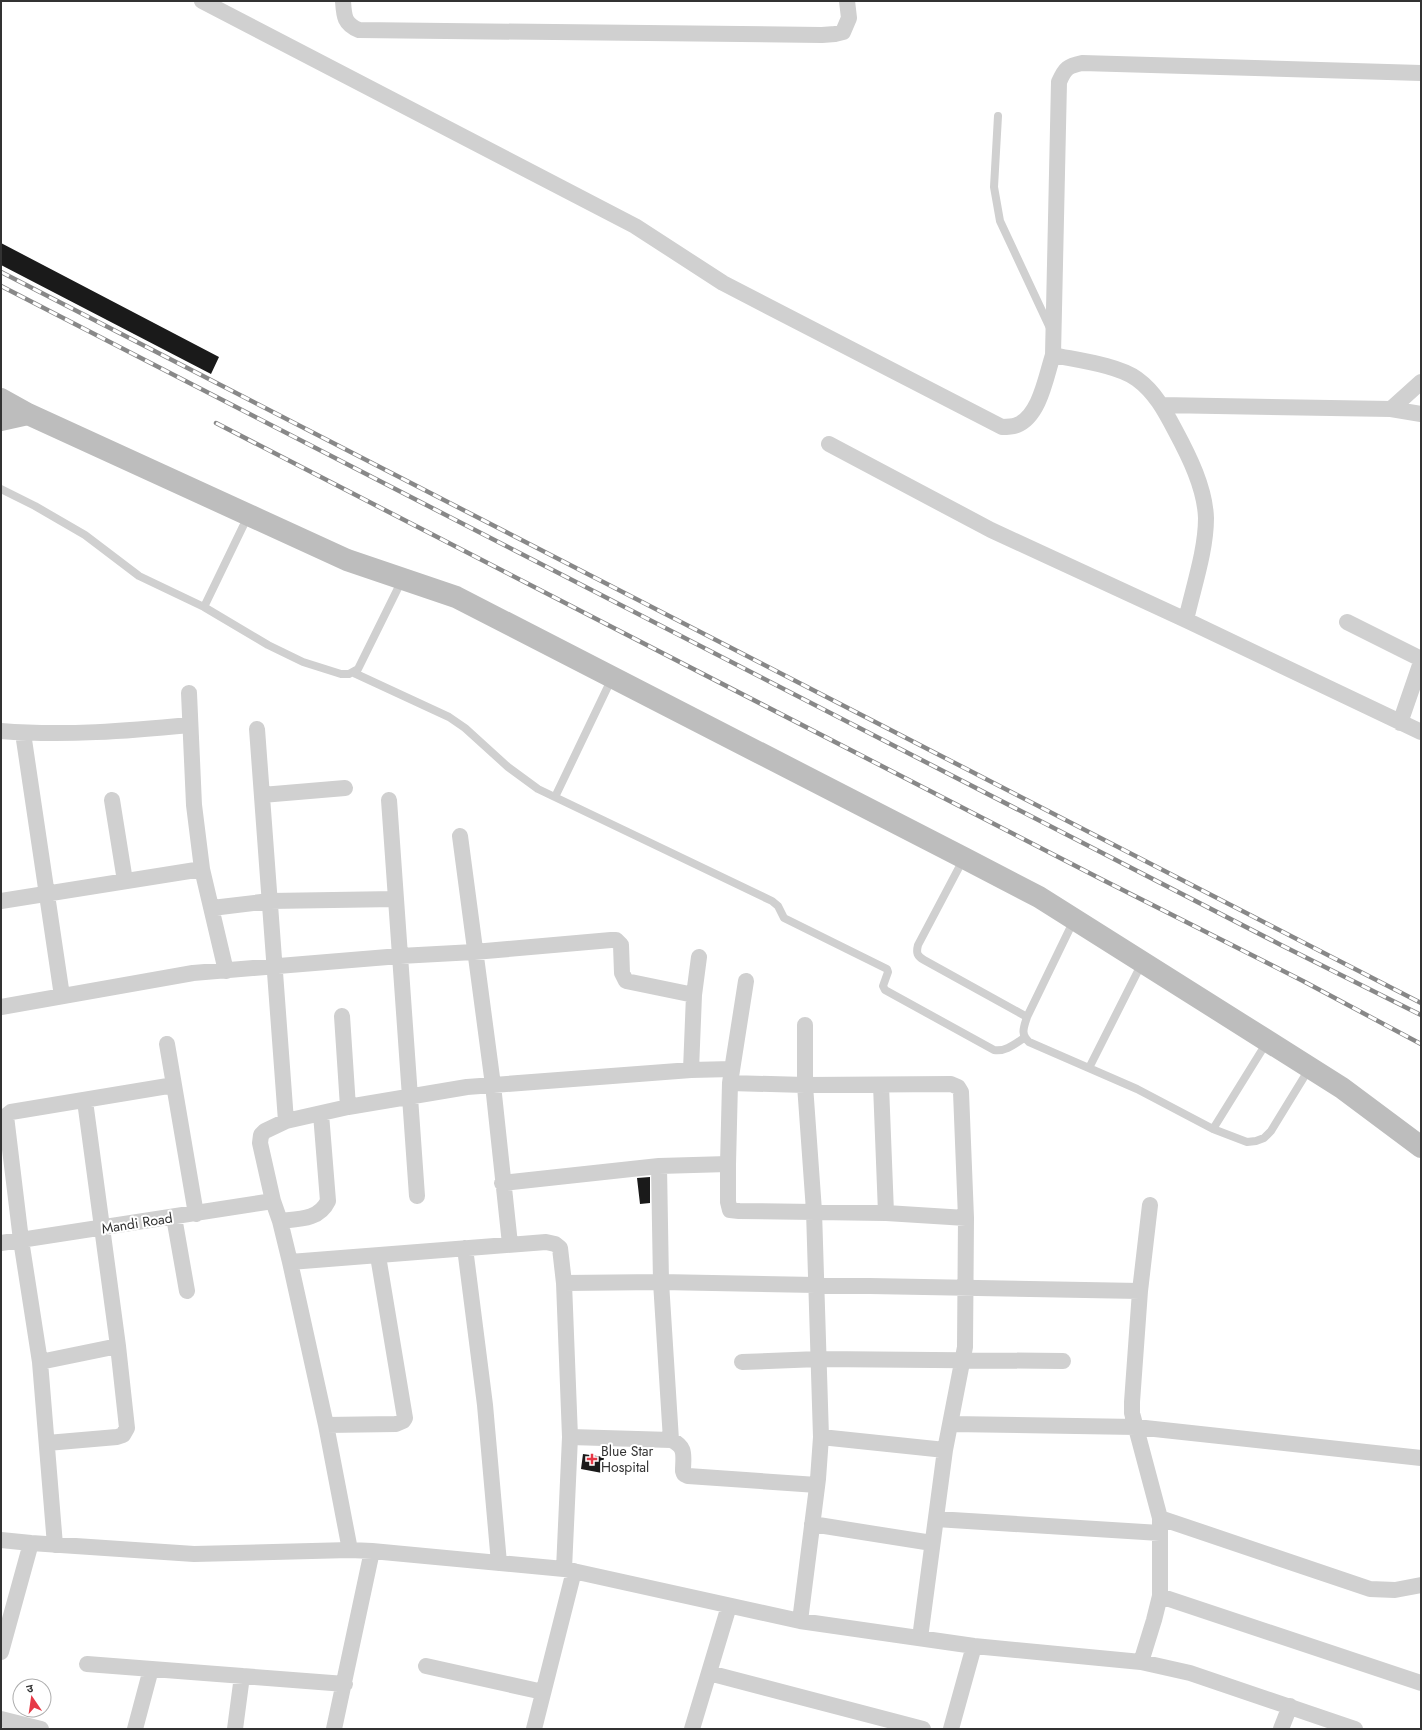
<svg xmlns="http://www.w3.org/2000/svg" width="1422" height="1730" font-family="Jost,'Noto Sans Devanagari',sans-serif">
	<style>
		.building { fill: #1a1a1a }
		.lines { fill: none; stroke-linecap: round; stroke-linejoin: round }
		.lane { stroke: #d0d0d0; stroke-width: 8 }
		.street { stroke: #d0d0d0; stroke-width: 16 }
		.secondary { stroke: #bdbdbd; stroke-width: 22 }
		.rail-casing { stroke: #888; stroke-width: 4.5 }
		.rail { stroke: #fff; stroke-width: 3; stroke-dasharray: 9; stroke-linecap: butt }
		.poi-dot { fill: #e63946; stroke: #fff; stroke-width: 1.5 }
		.labels { text-anchor: middle; dominant-baseline: central; stroke-width: 4; stroke-linejoin: round; paint-order: stroke }
		.street-label { font-size: 14px; fill: #333; stroke: #fff }
		.poi-label { font-size: 14px; fill: #333; stroke: #fff; text-anchor: start }
	</style>
	<rect width="100%" height="100%" fill="#fff"/>
	<path class="building" d="M1,243L219,357L211,374L1,265Z
		M650,1177V1203L640,1204L637,1178Z
		M583,1454L604,1457L602,1473L581,1469Z"/>
	<g class="lines">
		<path class="lane" d="M998,116L994,187L1000,221L1050,328
			M1,489L35,506L85,535L139,576L204,607L268,645L303,662L341,674H349L358,669L402,580
			M204,607L248,516
			M354,673L449,717L465,728L508,767L538,789L772,901L778,906L784,918L887,969L888,972L883,986L885,990L994,1050C1005,1052 1015,1044 1024,1038
			M555,797L612,678
			M964,858L918,945C916,953 917,956 924,960L1027,1017C1024,1027 1020,1034 1029,1042L1137,1089L1213,1129L1247,1142L1256,1141L1264,1138L1271,1131L1309,1069
			M1027,1017L1074,920
			M1089,1068L1142,963
			M1213,1129L1267,1042"/>
		<path class="street" d="M202,1L635,226L723,283L1002,427C1007,427 1013,427 1017,425C1040,416 1046,376 1053,355L1059,82C1065,68 1068,66 1082,63L1421,73
			M343,1C344,16 344,24 359,30L822,35L835,34L843,32L849,18L847,1
			M1053,355C1076,360 1118,365 1137,379C1155,392 1165,411 1175,430C1189,456 1205,488 1206,518C1206,551 1193,588 1186,620
			M1161,405L1391,409L1421,414
			M1391,409L1421,382
			M829,444L991,530L1186,620L1421,732
			M1347,622L1421,659
			M189,693L194,805L202,869L226,971
			M1400,723L1421,662
			M257,729L286,1121
			M1,731C64,736 128,731 190,725
			M23,733L62,996
			M262,795L345,788
			M112,800L125,881
			M389,800L417,1196
			M460,836L493,1085L510,1244
			M1,901L202,869
			M212,908L270,901L396,899
			M746,981L730,1083L728,1164V1202L730,1210L739,1211L886,1213L966,1218
			M1,1007L193,973L400,956L474,952L611,940H616L621,945L622,973L626,981L694,995
			M342,1016L348,1107
			M167,1044L196,1214
			M691,1070L694,995L699,957
			M730,1083L805,1085L951,1084L958,1087L961,1092L966,1218L965,1347L945,1450L920,1638
			M881,1085L886,1213
			M659,1166L661,1282L671,1440
			M502,1183L659,1166L728,1164
			M1150,1205L1140,1291L1132,1402V1413L1160,1518V1596
			M174,1217L187,1291
			M280,1221C299,1219 319,1220 328,1201L321,1114
			M1,1243L273,1201
			M465,1248L485,1405L499,1563
			M290,1262L546,1242L555,1244L560,1248L564,1283L570,1437L564,1569
			M564,1283L661,1282L1140,1291
			M40,1362L118,1346
			M742,1362L819,1359L1063,1361
			M951,1424L1136,1427L1421,1458
			M326,1425L396,1424L403,1421L405,1418L378,1256
			M570,1437L671,1440C687,1447 683,1456 683,1471L684,1474L688,1476L817,1485
			M821,1437L945,1450
			M47,1443L117,1437L123,1435L127,1428L118,1346L85,1101
			M1160,1518L1370,1589L1395,1590L1421,1585
			M936,1519L1160,1533
			M812,1524L932,1543
			M1,1540L31,1543L194,1554L350,1550L372,1551L564,1569L800,1621L974,1646L1141,1662L1190,1673L1355,1729
			M55,1545L40,1362L21,1240L6,1116L11,1112L174,1085
			M350,1550L326,1425L290,1262L280,1221L273,1201L260,1143L261,1135L265,1131L286,1121L348,1107L467,1087L691,1070L732,1069
			M800,1621L818,1479L821,1437L814,1211L805,1085V1025
			M1,1652L31,1543
			M1141,1662L1154,1620L1160,1596L1421,1683
			M87,1664L345,1684
			M426,1666L543,1692
			M709,1673L923,1729
			M1,1719L41,1729
			M135,1729L151,1669
			M235,1729L242,1676
			M334,1729L372,1551
			M534,1729L574,1571
			M692,1729L729,1606
			M951,1729L974,1646
			M1281,1729L1290,1706"/>
		<path class="secondary" d="M1,399L28,414L347,560L456,597L964,858L1039,897L1342,1088L1421,1147
			M1,420L28,414"/>
		<defs>
			<path id="rail" d="M1,272L1421,1003
				M1,286L1281,945L1421,1015
				M216,423L1099,878L1303,981L1421,1044"/>
		</defs>
		<use href="#rail" class="rail-casing"/>
		<use href="#rail" class="rail"/>
	</g>
	<path class="poi-dot" d="M590 1453h4v4h4v4h-4v4h-4v-4h-4v-4h4z"/>
	<g class="labels">
		<g class="street-label">
			<text transform="translate(137 1223) rotate(-9)">Mandi Road</text>
		</g>
		<g class="poi-label">
			<text x="601" y="1451">Blue Star<tspan x="601" dy="16">Hospital</tspan></text>
		</g>
	</g>
	<rect width="1422" height="1730" fill="none" stroke="#333333" stroke-width="4"/>
	<g transform="translate(32 1698) rotate(347)"><circle r="19" fill="#ffffff" stroke="#adadad"/>
	<path d="M0-3L7 15L0 10L-7 15Z" fill="#e63946"/>
	<text y="-6" font-size="11" font-weight="bold" text-anchor="middle" fill="#333333">उ</text>
	</g>
</svg>
